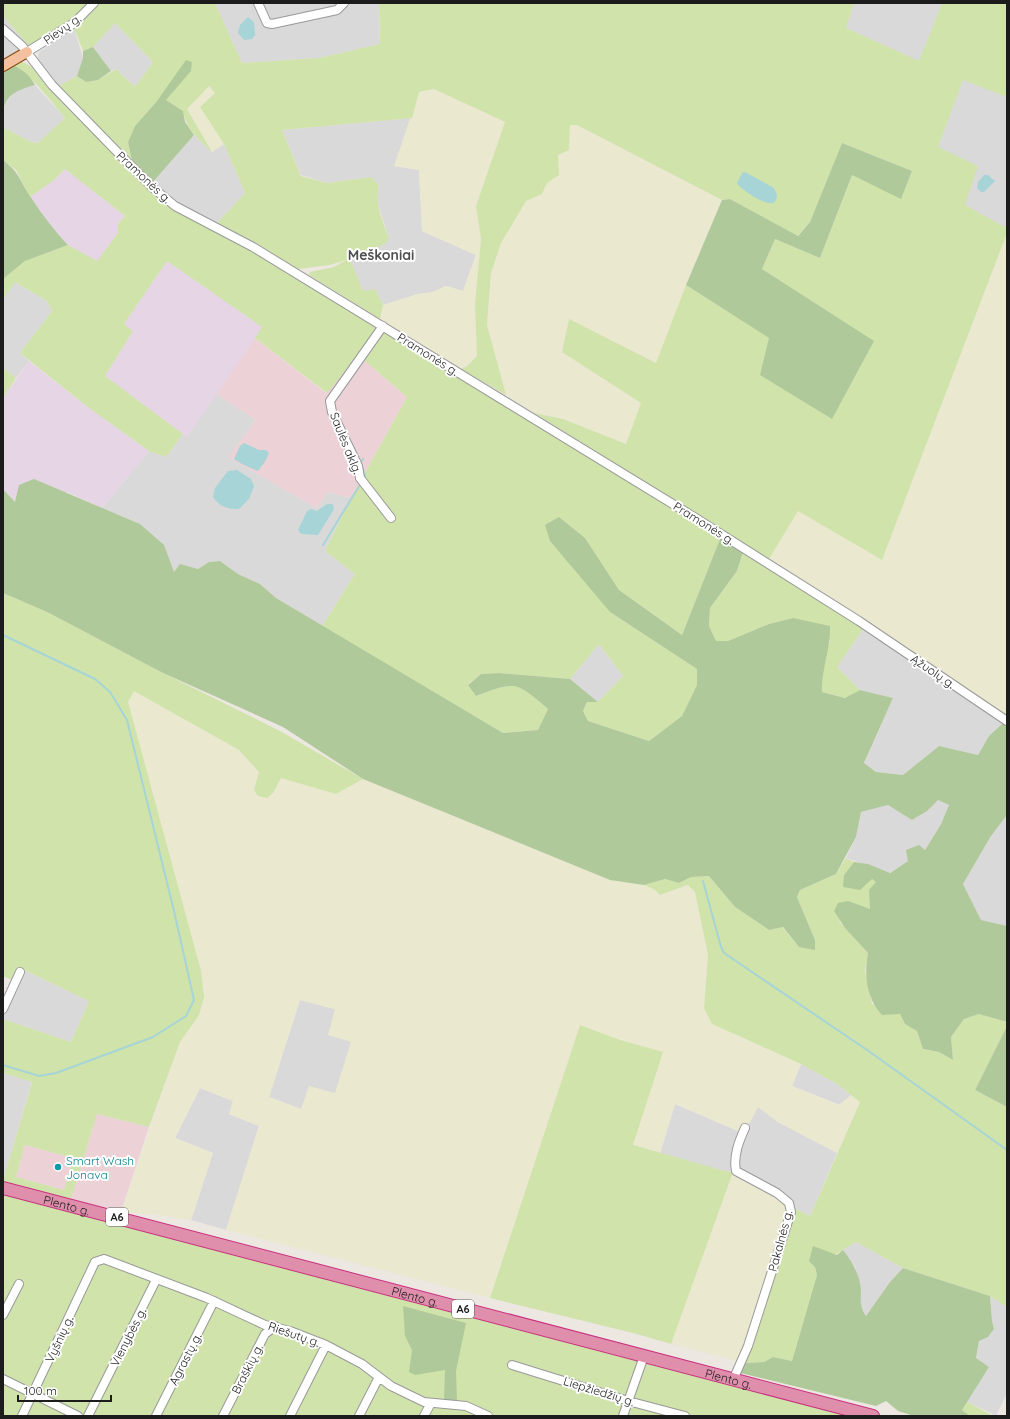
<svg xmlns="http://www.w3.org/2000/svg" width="1010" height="1419" font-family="Quicksand,sans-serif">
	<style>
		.residential { fill: #dad9d9 }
		.commercial { fill: #ecd2d6 }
		.industrial { fill: #e5d5e5 }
		.farmland { fill: #eae8cf; fill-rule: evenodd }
		.grass { fill: #d0e3ab; fill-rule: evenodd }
		.forest { fill: #b0c99a }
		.water { fill: #a6d4d7 }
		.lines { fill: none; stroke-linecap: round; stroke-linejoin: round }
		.stream { stroke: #a6d4d7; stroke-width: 2 }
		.minor-casing { stroke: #999; stroke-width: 10 }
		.major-casing { stroke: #884a0b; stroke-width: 12 }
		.highway-casing { stroke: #c9317f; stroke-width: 14 }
		.minor { stroke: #fff; stroke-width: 8 }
		.major { stroke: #f4c1a0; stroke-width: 10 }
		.highway { stroke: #df8fab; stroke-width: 12 }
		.culture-dot { fill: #0f9aa8; stroke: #fff; stroke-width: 1.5 }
		.labels { text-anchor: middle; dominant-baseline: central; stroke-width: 4; stroke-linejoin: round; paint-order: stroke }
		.shield { fill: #fff; stroke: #606060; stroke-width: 1 }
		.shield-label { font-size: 11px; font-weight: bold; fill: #1c1c1c }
		.street-label { font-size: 12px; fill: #1c1c1c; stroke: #fff }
		.culture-label { font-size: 12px; fill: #0d838f; stroke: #fff; text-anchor: start }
		.quarter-label { font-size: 14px; font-weight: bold; fill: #4f4f4f; stroke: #fff }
	</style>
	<rect width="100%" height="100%" fill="#ede7e2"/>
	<path class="residential" d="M215,3H379L380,44L319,58L242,63Z
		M854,3H942L919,62L846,28Z
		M3,16L29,46L3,61Z
		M115,23L153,62L135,87L116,69L111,71L93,47Z
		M74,28L83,58L77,76L59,86L41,64L38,58L39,52Z
		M963,79L1007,97V223L1005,228L964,205L938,147Z
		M35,85L65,118L39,143L31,142L3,127L4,103L18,89Z
		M412,118L395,166L419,170L422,231L476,255L463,291L446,286L433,292L418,294L383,305L375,289L363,292L350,259L389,238L378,205L377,194L379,185L371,177L327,183L301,175L282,130Z
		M194,135L212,152L224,144L245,193L216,224L181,204L153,182Z
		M15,282L47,301L52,311L20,353L29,361L16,378L3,368V300Z
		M216,394L256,420L229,457L316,508L328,492L351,498L325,551L355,574L322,626L276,598L260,584L238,574L220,561L209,562L198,569L180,565L174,572L140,524L102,508L149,451L166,457L183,434L187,437Z
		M864,628L1003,723L989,736L978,755L939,746L903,775L876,772L864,764L893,698L860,690L837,667Z
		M599,644L623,676L598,702L570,679Z
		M938,800L949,805L941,824L924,851L889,873L846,858L856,837L861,812L888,805L912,820L927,811Z
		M1007,815V926L981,920L963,884L991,836Z
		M18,967L89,1001L71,1042L3,1019V998Z
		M300,1000L335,1009L351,1042L335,1094L301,1109L269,1097Z
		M801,1064L837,1084L851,1095L840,1105L792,1086Z
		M3,1073L32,1081L3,1181Z
		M200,1088L233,1101L229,1114L259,1126L226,1230L191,1220L213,1153L175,1138Z
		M675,1104L740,1132L750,1122L758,1107L778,1122L837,1153L810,1216L796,1209L787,1196L737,1172L725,1171L660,1154Z
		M856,1242L903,1268L890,1282L866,1316L861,1308L860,1284L855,1267L843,1250Z
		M990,1296L1007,1307V1393L996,1416L966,1401L989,1367L976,1359L979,1341L988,1337L994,1329L992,1321Z"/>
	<path class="commercial" d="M255,338L326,393L358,355L407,397L351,498L328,492L316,508L228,457L256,420L216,394Z
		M97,1114L149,1127L121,1212L71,1199Z
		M25,1145L73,1158L64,1190L16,1177Z"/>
	<path class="industrial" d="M65,169L125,216L118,224V233L97,262L68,245L47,222L30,197L53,181Z
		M167,261L263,327L187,437L105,376L133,331L124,324Z
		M29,361L89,408L149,451L102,508L67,492L15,502L3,489V398Z"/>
	<path class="farmland" d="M209,86L215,93L200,107L224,144L212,152L187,109Z
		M434,89L505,122L476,206L481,239L475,305L477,356L467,366L461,369L380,319L383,305L418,294L433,292L446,286L463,291L476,255L422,231L419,170L394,166L419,92Z
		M570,125H577L722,200L686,285L656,363L569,320L562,352L641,403L626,444L563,419L534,413L506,395L487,325L491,273L501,243L526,201L542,194L547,183L559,175L557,155L569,150Z
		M1007,233V716L851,611L769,559L798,511L882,560Z
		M134,691L239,750L259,772L254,790L258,796L267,798L273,793L281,777L336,794L363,779L610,880L644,885L655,890L660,895L689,885L695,892L708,955L704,1008L712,1024L801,1064L792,1086L839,1105L851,1095L860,1101L837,1153L778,1122L758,1107L750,1122L741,1132L675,1104L660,1153L633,1145L648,1095L620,1040L580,1025L490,1298L226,1230L259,1126L229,1114L233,1101L200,1088L175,1138L213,1153L191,1220L151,1214L121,1212L180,1042L199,1015L128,702ZM300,1000L335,1009L328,1035L351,1042L335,1093L309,1086L301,1109L269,1097Z
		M733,1172L778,1190L787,1196L794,1205L790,1203L748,1346L737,1361L671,1344Z"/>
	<path class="grass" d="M3,3H89L72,19L29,46L3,16Z
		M100,3H215L242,63L319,58L380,44L379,3H854L846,28L919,61L942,3H1007V97L963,80L938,147L978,166L965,205L1005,227L1007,223V233L882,560L798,511L769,559L534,413L563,419L626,444L641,403L562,352L569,319L656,363L686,285L770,338L873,341L762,269L775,239L820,258L852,175L901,198L912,171L842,143L810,222L797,236L730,199L722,200L577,125H570L569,150L558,155L559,175L547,183L542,194L526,201L501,243L491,273L487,325L506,395L461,369L467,366L477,356L475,305L481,239L476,206L505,122L434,89L419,92L412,118L282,130L301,176L327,183L371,177L379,185C374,204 383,221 389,238L386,243L350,259L363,291L375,289L383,305L380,319L309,275L310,272L334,267L346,260L330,265L298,269L261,246L216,224L245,193L224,144L200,107L215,93L209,86L187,109L212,152C199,140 186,129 183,111L166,100L157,101L135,126L128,142L132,161L59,86L77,76L86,82L98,80L116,69L135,87L153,62L115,23L93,47L83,51L74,28Z
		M23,62L32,67L45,84L148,189L176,212L250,250L551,433L720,539L682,635L619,590L585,538L559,517L610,612L697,669V685L682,716L649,741L588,721L583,711L587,702H598L623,676L599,644L570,679L499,673L481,674L468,684L476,696C487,692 502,685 514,686C525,688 540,702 548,709L538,730L503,733L322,626L355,574L325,551L351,498L407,397L358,355L327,393L255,338L262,327L167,261L124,324L133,331L105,376L183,434L166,457L149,451L89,408L20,353L52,311L47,301L15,282L3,300V279L25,261L68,245L97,261L118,233V224L125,216L65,169L53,181L30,197L16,170L3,160V127L31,142L38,143L65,118C51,102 31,73 12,65Z
		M3,368L16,378L3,398Z
		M743,552L864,628L837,667L860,690L846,698L822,692L821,680L830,640L793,618L769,624L728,641H716L709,626L710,608L737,571Z
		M3,593L47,612L163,673L280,731L363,779L336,794L281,778L273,793L267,798L258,796L254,790L259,772L239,750L134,691L128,702L201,971L204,997L199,1015L180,1042L149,1127L97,1114L71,1199L3,1181L32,1082L3,1073V1019L71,1042L89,1001L18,967L12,980L3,976ZM25,1145L73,1158L64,1190L16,1177Z
		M846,858L854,862L844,875L872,879L876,882L870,909L839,921L868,953L865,971L872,1004L900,1014L905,1024L917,1031L923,1049L939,1052L953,1060L951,1037L964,1019L979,1014L1007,1022V1026L975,1090L1007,1107V1307L990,1296L903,1268L856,1242L815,1267L817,1275L792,1361L773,1357L764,1362L746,1363L740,1373L791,1212L789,1203L794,1205L796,1209L810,1216L860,1102L837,1084L801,1064L712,1024L704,1008L708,955L695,892L688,885L660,895L655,890L644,885L665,879L679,883L691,877L709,876L735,907L769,930L782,927L799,947L815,940L797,897L800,890L836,874Z
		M580,1025L620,1040L663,1052L633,1145L725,1171L733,1172L671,1344L637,1334L490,1298Z
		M3,1192L747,1388L849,1416H3Z
		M966,1401L993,1416H970L962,1410Z"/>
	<path class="forest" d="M93,47L111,71L98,80L86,82L77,76L83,58V51Z
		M186,60L192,62L191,71L166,100L183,111L185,122L194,135L153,182L132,161L128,142L135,126L157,101Z
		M12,65C22,69 30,75 35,85C20,89 5,94 3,112V71Z
		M842,143L912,171L901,199L852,175L820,258L775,239L762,269L874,341L832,419L760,375L769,338L686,285L722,200L730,199L798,236L810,222Z
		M3,160C21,174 20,182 32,199C43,216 54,230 68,245L25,261L3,279Z
		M34,479L140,524L164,545L174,572L180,564L198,569L209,562L220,561L238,574L260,584L276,598L503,733L538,730L548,709C540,702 525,688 514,686C502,685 487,692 476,696L468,685L481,674L499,673L570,679L598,702H587L583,711L588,721L649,741L682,716L697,685V669L610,612L550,541L545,525L559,517L585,538L619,590L682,635L720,539L743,552L737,571L710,608L709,626L716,641H728L769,624L793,618L830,626C831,649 821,670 822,692L845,698L860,690L893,698L864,763L876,772L903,775L939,746L978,755L989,736L1003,723L1007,726V815L991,836L963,884L981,920L1007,926V1022L979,1014L964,1019L951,1037L953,1060L939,1052L923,1049L917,1031L905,1024L900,1014L882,1015C866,998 864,975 868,953L845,928L834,911L838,903L848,901L870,909L869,890L876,882L872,879L860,890L843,887L844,875L854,862L868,864L890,873L908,861L906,850L919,845L925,850L941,824L949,805L938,800L927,811L912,820L888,805L861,812L856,837L836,874L800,890L797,897L815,940V950L799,947L783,927L769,930L735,907L709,876L691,877L679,883L665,879L644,885L610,880L363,779L283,727L163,673L47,612L3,593V489L15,502L19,485Z
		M1007,1026V1107L975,1090Z
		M813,1246L837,1255L843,1250C851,1260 857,1270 860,1283C863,1296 857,1303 866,1316L890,1282L903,1268L990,1296L992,1321L994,1329L988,1337L979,1341L976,1358L989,1367L962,1410L970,1416H914L898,1411L886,1401L876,1406L740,1373L746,1363L764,1362L773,1357L792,1361L817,1275L815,1267L809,1261Z
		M403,1306L466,1323L456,1371L457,1401H444L445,1370L415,1375L409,1372L412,1350L405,1336Z"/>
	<path class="water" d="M248,17L254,22L255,35L252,39L244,40L238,33L240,25Z
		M745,172L774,188L777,195C777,198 776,202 773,203C766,206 740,189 737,183L742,173Z
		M984,175H988L995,181L984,192H981L977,188L978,182Z
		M244,443L259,450H266L269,453L266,460L258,471L242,464L234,459L240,446Z
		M237,470L251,479L254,486L249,499L239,509C227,509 220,507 213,497L215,488L228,471Z
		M327,504H333L334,509L318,535L301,534L298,530L307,511L311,509L317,511Z"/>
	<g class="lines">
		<path class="stream" d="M360,463L363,459
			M362,467L365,475L364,479
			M323,545L361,483
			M3,635L95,679L110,692L127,720L174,911L194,1000L186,1016L153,1037L56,1073L39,1076L3,1065
			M703,881L721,947L724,953L870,1052L1007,1150"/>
		<defs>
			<path id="minor" d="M258,3L267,23L272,24L337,10L344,3
				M3,29L22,46L52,85L128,163L152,187L175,206L253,247L694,517L859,621L1007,721
				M27,52L74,23L94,3
				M383,326L330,401L332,412L358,466L360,478L391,518
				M3,1009L20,972
				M3,1315L19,1284
				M512,1365L628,1401L685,1416
				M3,1379L78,1416
				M733,1380L748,1346L791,1212L789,1203L777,1193L736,1171C733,1156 739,1141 745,1128
				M22,1416L95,1262L104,1259L207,1298L265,1325L290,1331L326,1345L362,1364L391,1386L424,1402L466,1406L488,1416
				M88,1416L156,1280
				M156,1416L214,1301
				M223,1416L265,1334L275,1326
				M290,1416L326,1345
				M359,1416L379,1377
				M424,1416L431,1403
				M623,1416L644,1356"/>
			<path id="major" d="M3,66L27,52"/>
			<g id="highway">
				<path id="s1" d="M3,1188L873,1416"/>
			</g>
		</defs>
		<use href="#minor" class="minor-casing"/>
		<use href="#major" class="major-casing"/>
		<use href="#highway" class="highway-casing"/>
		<use href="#minor" class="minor"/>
		<use href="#major" class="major"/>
		<use href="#highway" class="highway"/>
	</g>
	<circle class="culture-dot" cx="58" cy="1167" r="4"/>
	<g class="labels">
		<g class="shield">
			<rect x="106" y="1208" width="22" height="18" rx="3"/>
			<rect x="452" y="1300" width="22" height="18" rx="3"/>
		</g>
		<g class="shield-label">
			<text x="117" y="1217">A6</text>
			<text x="463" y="1309">A6</text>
		</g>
		<g class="street-label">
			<text transform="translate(62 29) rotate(-35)">Pievų g.</text>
			<text transform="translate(144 177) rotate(43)">Pramonės g.</text>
			<text transform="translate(428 354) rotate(32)">Pramonės g.</text>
			<text transform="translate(346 443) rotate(68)">Saulės aklg.</text>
			<text transform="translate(704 523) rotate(32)">Pramonės g.</text>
			<text transform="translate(933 671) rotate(34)">Ąžuolų g.</text>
			<text stroke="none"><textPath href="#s1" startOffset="66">Plento g.</textPath></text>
			<text transform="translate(780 1241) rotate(-75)">Pakalnės g.</text>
			<text stroke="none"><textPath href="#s1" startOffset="426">Plento g.</textPath></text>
			<text transform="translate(294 1334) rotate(19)">Riešutų g.</text>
			<text transform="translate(128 1337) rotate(-63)">Vienybės g.</text>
			<text transform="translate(59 1339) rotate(-65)">Vyšnių g.</text>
			<text transform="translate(185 1359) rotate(-63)">Agrastų g.</text>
			<text transform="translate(247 1369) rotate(-63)">Braškių g.</text>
			<text stroke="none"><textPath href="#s1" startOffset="750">Plento g.</textPath></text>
			<text transform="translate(599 1391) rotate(17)">Liepžiedžių g.</text>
		</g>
		<g class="culture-label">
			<text x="66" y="1160">Smart Wash<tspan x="66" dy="14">Jonava</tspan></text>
		</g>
		<g class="quarter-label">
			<text x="381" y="255">Meškoniai</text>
		</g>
	</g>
	<rect width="1010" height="1419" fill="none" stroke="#1c1c1c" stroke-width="8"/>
	<path d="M18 1395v6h93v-6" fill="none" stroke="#1c1c1c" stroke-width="2"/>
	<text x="24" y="1395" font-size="12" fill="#1c1c1c" stroke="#ffffff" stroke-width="3" paint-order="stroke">100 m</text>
</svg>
